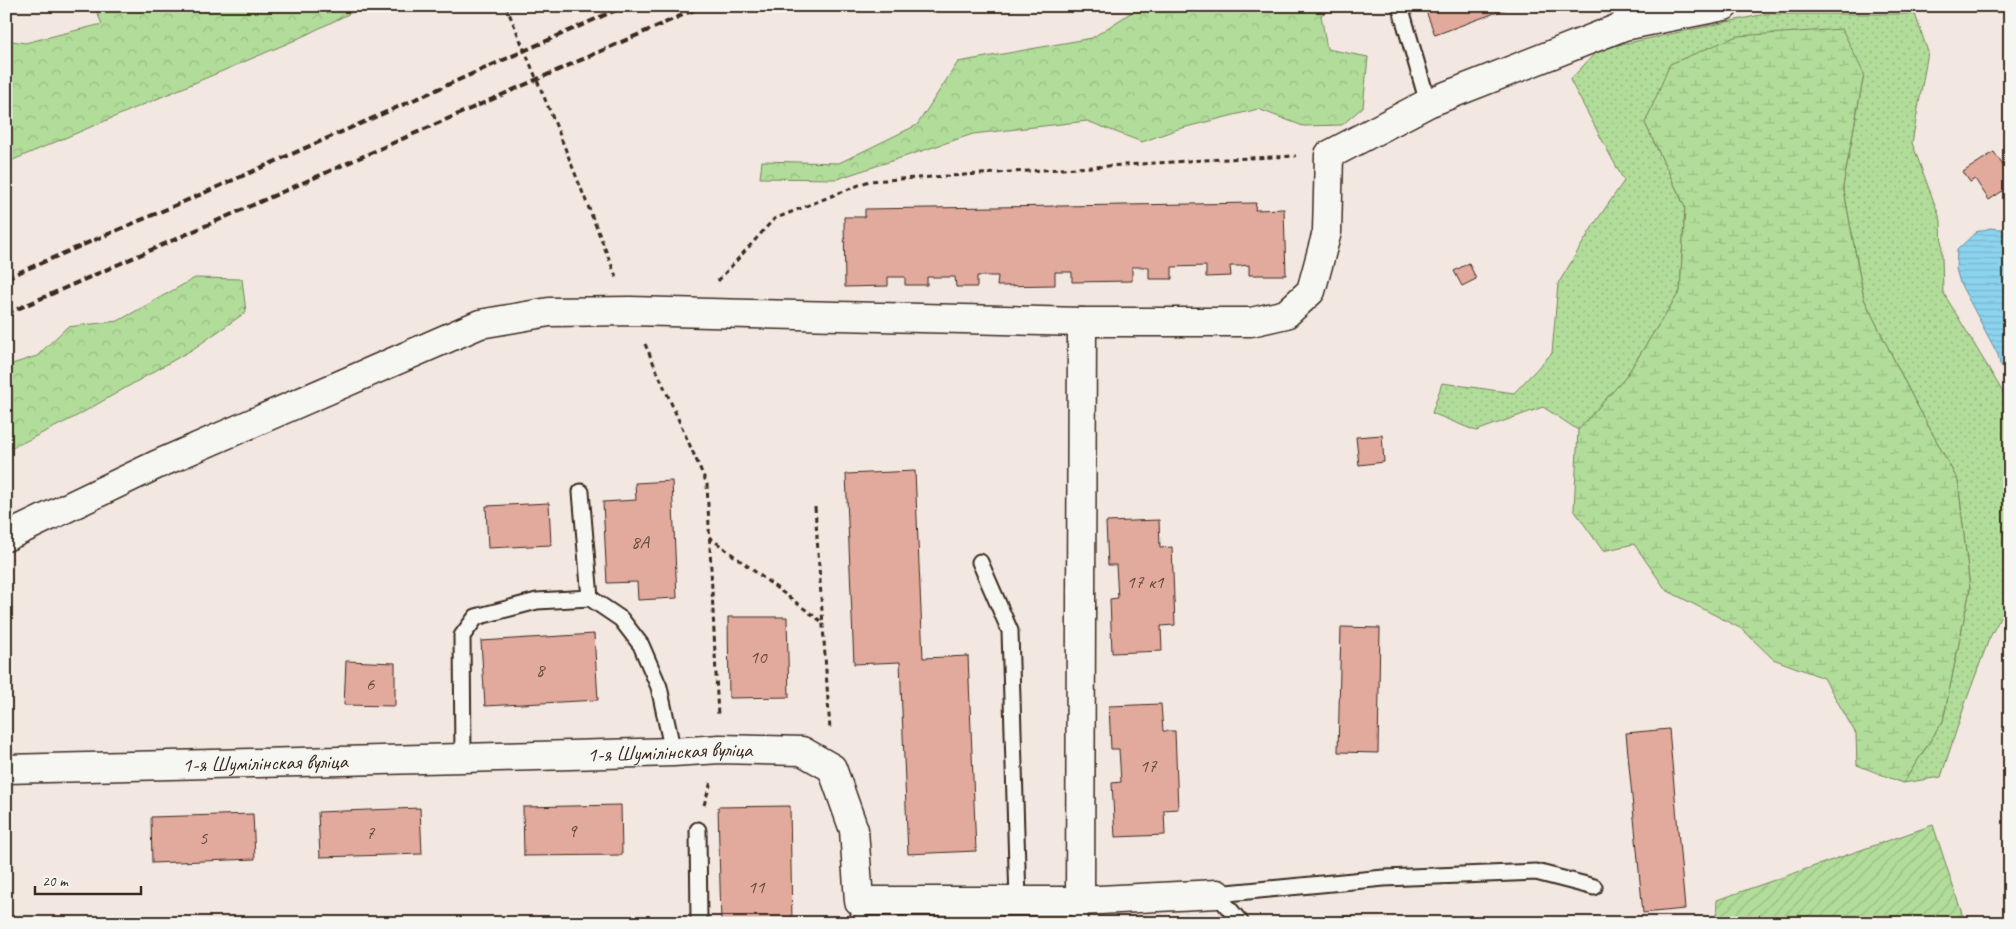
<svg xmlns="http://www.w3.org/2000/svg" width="2016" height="929" font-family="Caveat,sans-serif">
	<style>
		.grass { fill: url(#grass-dots); stroke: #76835c }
		.forest { fill: url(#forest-crowns); stroke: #76835c }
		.wetland { fill: url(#wetland-marsh); stroke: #76835c }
		.garden { fill: url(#garden-furrows); stroke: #76835c }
		.water { fill: url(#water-rules); stroke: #6c8f9b }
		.building { fill: #e2a99d; stroke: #3b2a1e }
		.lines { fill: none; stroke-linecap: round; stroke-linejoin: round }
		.lane-casing { stroke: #3b2a1e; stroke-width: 19 }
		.street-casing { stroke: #3b2a1e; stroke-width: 31 }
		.path { stroke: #3b2a1e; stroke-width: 3; stroke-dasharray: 5 4; stroke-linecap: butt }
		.lane { stroke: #f6f6f2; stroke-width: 15 }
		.street { stroke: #f6f6f2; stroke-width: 28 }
		.rail { stroke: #3b2a1e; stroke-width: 4; stroke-dasharray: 8 4; stroke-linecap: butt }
		.labels { text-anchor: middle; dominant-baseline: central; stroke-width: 5; stroke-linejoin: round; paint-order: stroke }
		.number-label { font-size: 19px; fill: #654a3e }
		.street-label { font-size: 21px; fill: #3b2a1e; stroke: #f6f6f2 }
	</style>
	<defs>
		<pattern id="grass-dots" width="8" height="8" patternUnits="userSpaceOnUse" patternTransform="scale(1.25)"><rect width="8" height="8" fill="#b1dc99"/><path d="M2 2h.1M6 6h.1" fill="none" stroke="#99bd83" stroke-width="1.8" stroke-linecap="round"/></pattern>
		<pattern id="forest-crowns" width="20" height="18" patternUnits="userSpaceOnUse" patternTransform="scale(1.25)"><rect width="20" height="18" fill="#b1dc99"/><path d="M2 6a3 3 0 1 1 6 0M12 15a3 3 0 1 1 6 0" fill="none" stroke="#99bd83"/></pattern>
		<pattern id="wetland-marsh" width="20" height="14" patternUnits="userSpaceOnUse" patternTransform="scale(1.25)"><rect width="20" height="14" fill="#b1dc99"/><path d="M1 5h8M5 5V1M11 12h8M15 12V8" fill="none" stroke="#99bd83"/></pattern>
		<pattern id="garden-furrows" width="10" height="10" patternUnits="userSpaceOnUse" patternTransform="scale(1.25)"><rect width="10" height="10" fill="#b1dc99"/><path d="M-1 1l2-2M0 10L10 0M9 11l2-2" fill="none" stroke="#99bd83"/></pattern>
		<pattern id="water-rules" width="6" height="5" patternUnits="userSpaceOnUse" patternTransform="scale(1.25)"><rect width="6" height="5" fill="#8cd3ee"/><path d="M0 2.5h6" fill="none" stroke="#7ab5cc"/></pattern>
	</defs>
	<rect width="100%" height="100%" fill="#f2e7e1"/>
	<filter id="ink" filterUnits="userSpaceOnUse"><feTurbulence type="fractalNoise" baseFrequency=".02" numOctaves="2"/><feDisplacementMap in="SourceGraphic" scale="10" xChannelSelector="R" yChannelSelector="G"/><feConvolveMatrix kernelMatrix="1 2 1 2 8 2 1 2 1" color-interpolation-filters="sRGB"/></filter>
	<g filter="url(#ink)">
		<path class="grass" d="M1765,14H1915L1928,52L1912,143L1941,221L1943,292L2010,404V599L1989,639L1966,701L1941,777L1903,783L1943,721L1970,589L1958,481L1910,392L1864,299L1843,186L1864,74L1645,123L1685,207L1680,291L1625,378L1578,430L1543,407L1476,431L1432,413L1442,383L1514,393L1552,353L1558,284L1593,226L1624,181L1570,80L1599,49Z"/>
		<path class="forest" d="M94,6H365L293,41L6,163V40L25,43L102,24Z
			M1141,6H1336L1321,15L1327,49L1368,57L1363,107L1342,125L1303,126L1258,109L1178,129L1142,142L1087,121L973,134L837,179L760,178L762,161L839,163L917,125L958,62L1092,38Z
			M195,278L242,279L246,312L193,349L75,417L6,451V366L37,356L67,327L118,321Z"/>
		<path class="wetland" d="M1842,29L1864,74L1843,186L1864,299L1910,392L1958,481L1970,589L1943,721L1903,783L1857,765L1856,734L1824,678L1773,659L1742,629L1666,590L1634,544L1603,551L1574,510L1578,430L1625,378L1680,291L1685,207L1645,123L1670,64L1737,36Z"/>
		<path class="garden" d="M1933,825L1965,923H1716L1717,900Z"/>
		<path class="water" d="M1990,228L2000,229L2010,234V376L2000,364L1998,355L1960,283L1956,269L1957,250L1976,232Z"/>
		<path class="building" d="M1424,6H1514L1435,35Z
			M1994,152L2010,176V186L1989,200L1975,179L1970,182L1963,172Z
			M1256,203L1255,210L1284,209L1286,275H1249V265L1239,266H1230L1231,276L1206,277V266L1172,267V279H1149V267H1132V281L1072,282V272H1055V285L997,286L998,276H977V287H956L955,277H927V285H905V277H888V286L845,287L844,217H865V209Z
			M1469,263L1476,279L1462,286L1454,271Z
			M1382,435L1384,462L1359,465L1356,437Z
			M915,471L923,658L968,656L976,851L908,854L900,662L854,664L846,474Z
			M672,481L677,598L638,600L637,582L607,583L603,502L636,500L635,483Z
			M549,503L551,545L488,548L486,506Z
			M1159,520L1160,548L1172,547L1175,625L1161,626L1162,651L1112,653L1110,599L1118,598L1116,565H1108L1106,522Z
			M728,617H787L789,697L729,698Z
			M1341,627L1380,628L1378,753L1338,752Z
			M594,634L598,700L485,706L481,641Z
			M346,661L395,663V706L344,705Z
			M1161,704L1163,731H1175L1178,809L1164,810L1165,835L1115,837L1112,783L1121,782L1119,749H1111L1109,706Z
			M1669,729L1685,909L1643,913L1626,733Z
			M621,805L622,855L524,856L523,807Z
			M790,806L792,923H721L718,807Z
			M420,808L422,854L320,857L318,812Z
			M253,814L255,859L152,863L151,817Z
			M1352,916V923H1299V918Z"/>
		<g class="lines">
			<defs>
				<path id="lane" d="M1400,6L1428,103
					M1620,6L1624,26
					M581,492L590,598
					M980,562L1010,631L1018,901
					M463,758L462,636L476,617L537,601L590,598L621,619L641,645L659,687L673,752
					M698,830L699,923
					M1217,894L1384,878L1536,872L1594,887
					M1217,894L1241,923
					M859,923V901
					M1080,923V901"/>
				<g id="street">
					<path d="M6,537L156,465L480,324L549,312L630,311L1082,322H1251L1286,314L1311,291L1327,232L1329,155L1428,103L1624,26L1724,6"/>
					<path id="s1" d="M6,769L463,758L673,752L720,749L802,751L832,768L854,830L859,901H1080L1217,894"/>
					<path d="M1080,901L1082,322"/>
				</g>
			</defs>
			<use href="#lane" class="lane-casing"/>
			<use href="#street" class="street-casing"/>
			<path class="path" d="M506,6L557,128L617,279
				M718,281L774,219L869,181L1204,160L1296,156
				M645,344L707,484L718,717
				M815,507L830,730
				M709,537L822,622
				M704,805L711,782"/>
			<use href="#lane" class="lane"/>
			<use href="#street" class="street"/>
			<path class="rail" d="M6,278L204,193L625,6
				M6,314L703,6"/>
		</g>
	</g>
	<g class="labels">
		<g class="number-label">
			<text x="640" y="542">8А</text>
			<text x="1145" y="582">17 к1</text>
			<text x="758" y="657">10</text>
			<text x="540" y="670">8</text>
			<text x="370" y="684">6</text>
			<text x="1148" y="766">17</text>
			<text x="572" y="831">9</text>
			<text x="370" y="833">7</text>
			<text x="203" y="838">5</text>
			<text x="756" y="887">11</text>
		</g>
		<g class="street-label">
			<text stroke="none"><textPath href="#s1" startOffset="664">1-я Шумілінская вуліца</textPath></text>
			<text stroke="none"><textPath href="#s1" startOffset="259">1-я Шумілінская вуліца</textPath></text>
		</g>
	</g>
	<rect width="2016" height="929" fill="none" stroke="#f6f6f2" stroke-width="25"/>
	<rect x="12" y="12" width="1991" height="904" fill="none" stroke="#3b2a1e" stroke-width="2" filter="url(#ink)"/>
	<path d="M35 886v8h106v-8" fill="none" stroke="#3b2a1e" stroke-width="2.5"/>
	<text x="42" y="886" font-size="15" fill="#3b2a1e" stroke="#f6f6f2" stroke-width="4" paint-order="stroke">20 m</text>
</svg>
